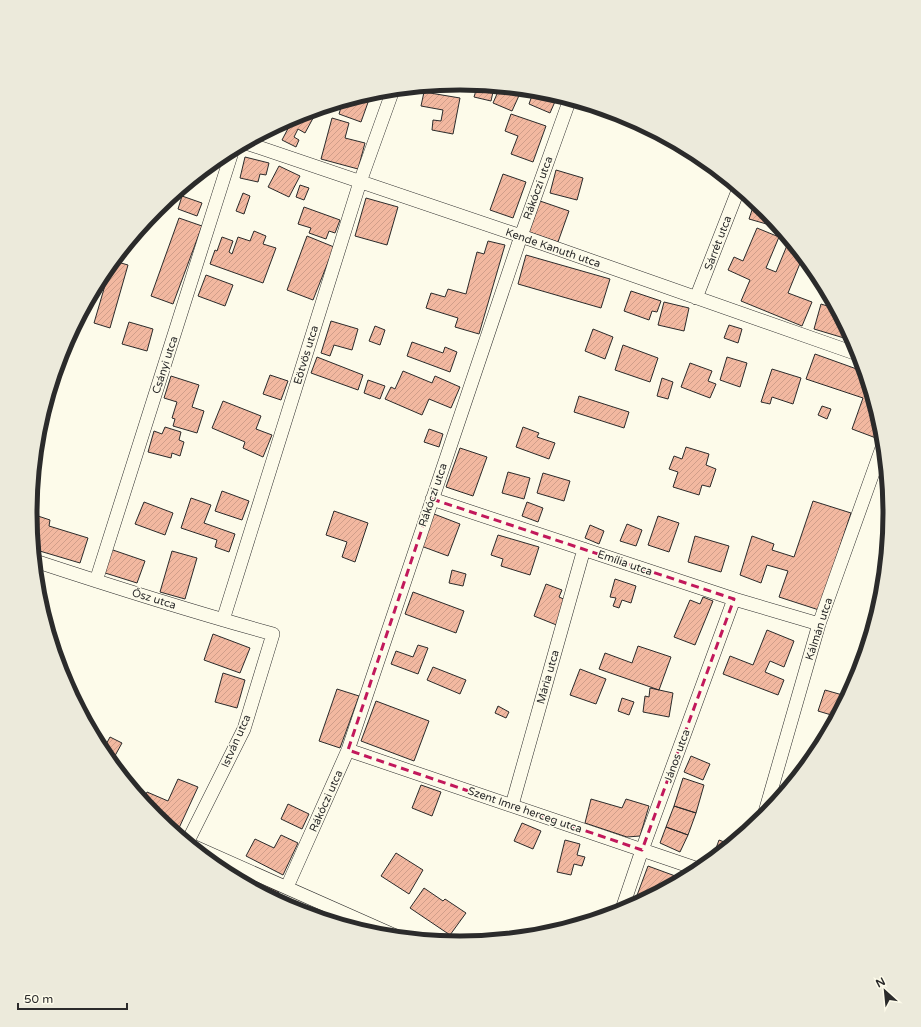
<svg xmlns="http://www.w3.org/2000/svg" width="921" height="1027" font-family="'Varela Round',sans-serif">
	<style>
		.building { fill: url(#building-hatch); stroke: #2b2b2b }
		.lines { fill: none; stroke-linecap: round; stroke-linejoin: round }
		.minor-casing { stroke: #2b2b2b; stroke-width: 14 }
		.minor { stroke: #fdfbea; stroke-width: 13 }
		.marked { fill: none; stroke: #c2185b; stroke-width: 3; stroke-dasharray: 8 5; stroke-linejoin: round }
		.labels { text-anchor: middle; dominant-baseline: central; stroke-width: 3; stroke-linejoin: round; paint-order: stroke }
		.street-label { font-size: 11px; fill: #2b2b2b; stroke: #fdfbea }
		.rim { fill: none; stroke: #2b2b2b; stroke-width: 5 }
	</style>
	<defs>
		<pattern id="building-hatch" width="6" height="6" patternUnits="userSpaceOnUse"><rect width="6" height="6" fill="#f2b8a0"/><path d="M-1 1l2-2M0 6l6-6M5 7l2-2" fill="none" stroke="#d09e8a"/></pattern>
	</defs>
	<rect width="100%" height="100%" fill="#fdfbea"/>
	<path class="building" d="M477,87L493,92L491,101L474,97Z
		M500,87L522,89L512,111L493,103Z
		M534,90L543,91L557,97L550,113L529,104Z
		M424,92L460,98L453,134L432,130L433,120L441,121L443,110L421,106Z
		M370,93L371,94L361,122L339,114L343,101Z
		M318,109L305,133L298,129L294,137L299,140L296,147L282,140L294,117Z
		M511,114L546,126L533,162L511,154L518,136L505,131Z
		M332,118L349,123L345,138L365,143L358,169L321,159Z
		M245,157L269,163L266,175L260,174L258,182L240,178Z
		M279,166L300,176L289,197L268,187Z
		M556,170L583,178L577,200L550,193Z
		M503,174L526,182L513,218L490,210Z
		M300,185L309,188L304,200L296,197Z
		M243,193L250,196L244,214L236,211Z
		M182,196L202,203L197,216L178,209Z
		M366,198L398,207L387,245L355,236Z
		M540,201L569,211L558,242L529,232Z
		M755,201L765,209L778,225L777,227L749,219Z
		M304,207L340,220L335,233L329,231L326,239L309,233L311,228L298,224Z
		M179,218L202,226L173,304L151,296Z
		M757,228L779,237L766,268L776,272L788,243L795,246L803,256L788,293L812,302L802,326L741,301L750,280L728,270L734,257L743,261Z
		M254,231L266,236L263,244L276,248L263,283L210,264L215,250L217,251L222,237L233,241L229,252L232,254L238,237L250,241Z
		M307,236L334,247L313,300L287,290Z
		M488,241L505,245L479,334L455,327L458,318L426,308L431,293L445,297L448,289L466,294L477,252L484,254Z
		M526,255L610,279L601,308L518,284Z
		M114,261L128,265L110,328L94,323L108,275L103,274Z
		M206,275L233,285L225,306L198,296Z
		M631,291L661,301L657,312L652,311L649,320L624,311Z
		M664,302L689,308L684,331L658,325Z
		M821,304L837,309L854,341L814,329Z
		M331,321L358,329L352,350L334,345L330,356L321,353Z
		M129,322L153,329L147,351L122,344Z
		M729,325L742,329L738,343L724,338Z
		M375,326L385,330L380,345L369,341Z
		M593,329L613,337L605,359L585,351Z
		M412,342L443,353L445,347L457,352L450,372L407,356Z
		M623,345L658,358L650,382L615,370Z
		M815,354L865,372L881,424L876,438L852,429L863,398L806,379Z
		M317,357L363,375L358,390L311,373Z
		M727,357L747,363L740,387L720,380Z
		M690,363L712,371L708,381L716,384L710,398L681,387Z
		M772,369L801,378L793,404L772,397L770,404L761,402Z
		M403,371L432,383L435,376L460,387L451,408L429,399L422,415L385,399L391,387L395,389Z
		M270,375L288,381L281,400L263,394Z
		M171,376L199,385L192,407L204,411L197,433L173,426L175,419L172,418L177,402L164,398Z
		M662,378L673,382L668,399L657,396Z
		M368,380L385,386L380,399L364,393Z
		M579,396L629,412L624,428L574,412Z
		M223,401L261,416L256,429L272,435L263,457L243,448L245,442L212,428Z
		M822,406L831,409L827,419L818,415Z
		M165,427L181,432L179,440L184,442L180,456L172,453L171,458L148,452L154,431L162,434Z
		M523,427L539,433L537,437L555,443L549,459L516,447Z
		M429,429L443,434L439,447L424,442Z
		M686,447L709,454L706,465L716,469L710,487L702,485L699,495L673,487L678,472L669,469L674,456L682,459Z
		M460,448L487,457L473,496L446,487Z
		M508,472L530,478L524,499L502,493Z
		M543,473L570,481L564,501L537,493Z
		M222,491L249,501L242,520L215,511Z
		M191,498L211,505L204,523L235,534L229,552L215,547L217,540L181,528Z
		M813,501L851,513L819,610L779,597L788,571L767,565L761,583L740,575L752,536L774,544L772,550L794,557Z
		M144,502L173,513L165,535L135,524Z
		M527,502L543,508L538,522L522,516Z
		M334,511L368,523L355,562L342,557L347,542L326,535Z
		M32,514L50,520L49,526L88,538L80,563L33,549L31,519Z
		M434,514L460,524L448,556L421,546Z
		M658,516L679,523L669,552L648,545Z
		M627,524L642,530L636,546L620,541Z
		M590,525L604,531L599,544L585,538Z
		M498,535L539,547L530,575L501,566L503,559L491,555Z
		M695,536L729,546L721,572L688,562Z
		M110,549L145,561L137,583L102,572Z
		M172,551L197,558L185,599L160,592Z
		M452,570L466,574L463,586L449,583Z
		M615,579L636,586L631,603L622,600L619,608L613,606L616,598L610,597Z
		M546,584L562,590L559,597L568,601L559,626L534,616Z
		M413,592L464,611L456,633L405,614Z
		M703,597L713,601L695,645L674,637L690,600L700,604Z
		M767,630L794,641L784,667L770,661L765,672L784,680L778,695L723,674L730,656L753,665Z
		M213,634L250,648L240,673L204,660Z
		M418,645L428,648L418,674L391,664L396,651L413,657Z
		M638,646L671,657L659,690L599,669L605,653L632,663Z
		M433,667L466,680L460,694L427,680Z
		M580,669L606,679L596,704L570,695Z
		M223,673L245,680L237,708L215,702Z
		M650,688L673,693L669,717L643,712L645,696L649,697Z
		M337,689L359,696L340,748L319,741Z
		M825,690L846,696L844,704L838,717L818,711Z
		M622,698L634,702L629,715L618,711Z
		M376,701L429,721L414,761L361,741Z
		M498,706L509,712L506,718L495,713Z
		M110,737L122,743L111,763L102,752Z
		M691,756L710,764L703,780L684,772Z
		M683,778L704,785L696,813L674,806Z
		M178,779L198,787L179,828L156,818L143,801L147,792L168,801Z
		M421,785L441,792L432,816L412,808Z
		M591,799L622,808L626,799L649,806L640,836L627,837L585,823Z
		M288,804L309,814L302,829L281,819Z
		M674,806L696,813L688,835L666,827Z
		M522,823L541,831L533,849L514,841Z
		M666,827L688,835L680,852L660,843Z
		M281,835L298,843L283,875L246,856L255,839L274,848Z
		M565,840L580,844L577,855L585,857L582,866L574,864L571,875L557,872Z
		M719,840L732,845L711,862Z
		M396,853L423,870L409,894L381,876Z
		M220,866L237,874L235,879L219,869Z
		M648,866L678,877L675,885L645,901L636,898Z
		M259,882L279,892L274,900L255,889Z
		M424,888L443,901L445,899L466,913L450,935L410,908Z"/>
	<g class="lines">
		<defs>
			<path id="minor" d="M246,143L521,236L860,355
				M696,298L739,188
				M432,499L734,599L819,624
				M35,561C114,587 193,612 273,634L244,729L187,843
				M96,581L233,149
				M223,620L360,182L393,90
				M348,750L701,870
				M512,805L584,549
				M763,819L819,624L884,442
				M188,844L400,938
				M287,887L348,750L521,236L570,99
				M621,912L642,850L734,599"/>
		</defs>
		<use href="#minor" class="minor-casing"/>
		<use href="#minor" class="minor"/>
	</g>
	<path class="marked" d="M432,499L734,599L642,850L348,750Z"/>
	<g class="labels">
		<g class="street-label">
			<text transform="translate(538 188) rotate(-70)">Rákóczi utca</text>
			<text transform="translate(718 243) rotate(-69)">Sárrét utca</text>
			<text transform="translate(553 248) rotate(19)">Kende Kanuth utca</text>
			<text transform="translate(306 355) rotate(-73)">Eötvös utca</text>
			<text transform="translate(165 365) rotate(-72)">Csányi utca</text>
			<text transform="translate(433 495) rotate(-71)">Rákóczi utca</text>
			<text transform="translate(625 563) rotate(19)">Emília utca</text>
			<text transform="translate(154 599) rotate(17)">Ősz utca</text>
			<text transform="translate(819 629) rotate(-72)">Kálmán utca</text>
			<text transform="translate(548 677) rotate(-74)">Mária utca</text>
			<text transform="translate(236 741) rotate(-66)">István utca</text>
			<text transform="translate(677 756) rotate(-70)">János utca</text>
			<text transform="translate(326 801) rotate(-66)">Rákóczi utca</text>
			<text transform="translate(525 810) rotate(19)">Szent Imre herceg utca</text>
		</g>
	</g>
	<path d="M0 0H921V1027H0ZM37 513a423 423 0 1 1 846 0a423 423 0 1 1-846 0Z" fill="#eceadb" fill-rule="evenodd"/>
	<path class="rim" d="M37 513a423 423 0 1 1 846 0a423 423 0 1 1-846 0Z"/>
	<g transform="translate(885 991) rotate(333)" stroke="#fdfbea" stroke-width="3" paint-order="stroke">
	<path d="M0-3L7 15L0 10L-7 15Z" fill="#2b2b2b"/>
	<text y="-6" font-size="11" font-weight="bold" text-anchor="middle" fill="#2b2b2b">N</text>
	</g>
	<path d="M18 1003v6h109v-6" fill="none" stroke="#2b2b2b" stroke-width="2"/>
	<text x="24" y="1003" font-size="12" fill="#2b2b2b" stroke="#fdfbea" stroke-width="3" paint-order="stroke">50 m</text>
</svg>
